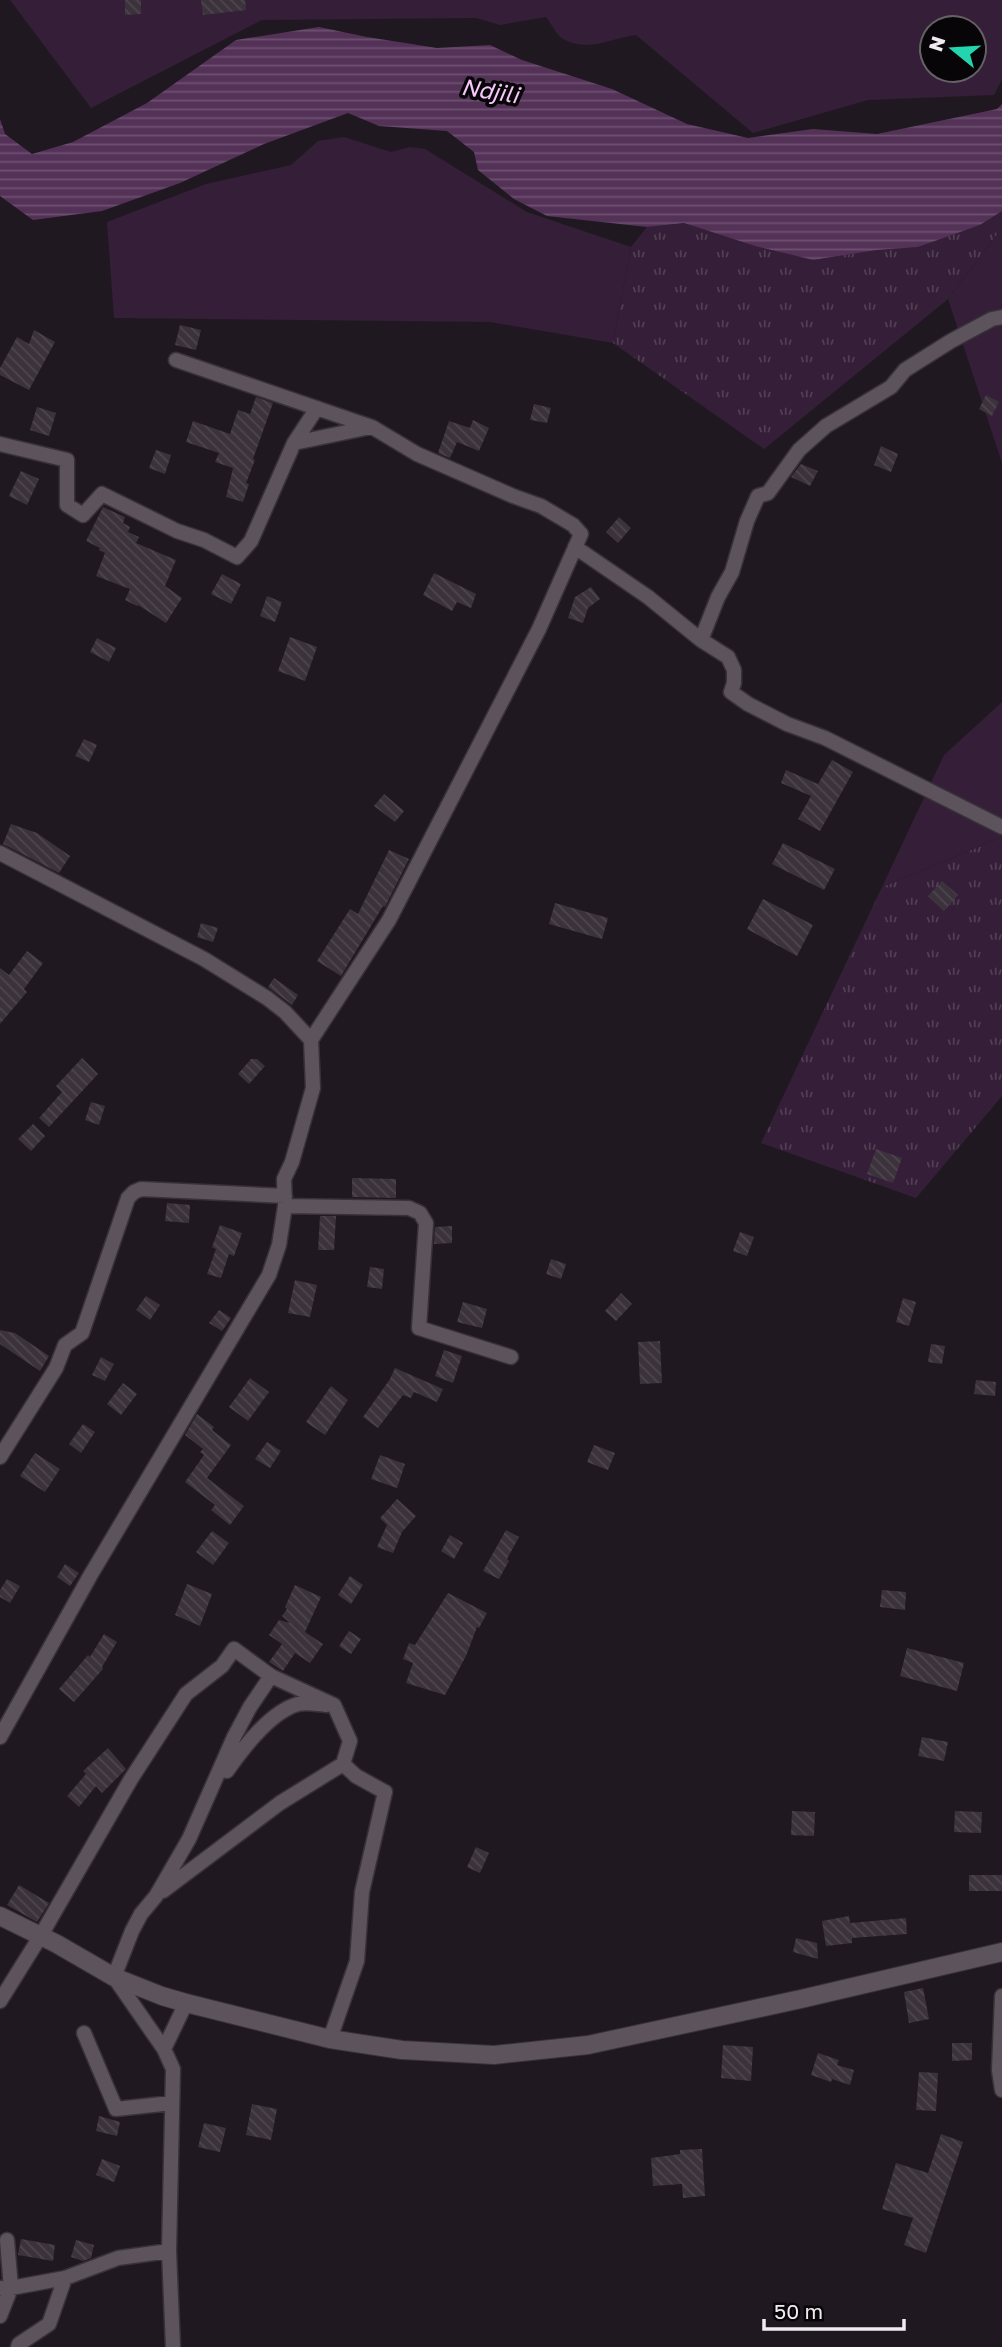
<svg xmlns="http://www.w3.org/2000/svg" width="1002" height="2347" font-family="'Golos Text',sans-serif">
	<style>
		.grass { fill: url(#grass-tufts) }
		.green { fill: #351e38; fill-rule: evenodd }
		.water { fill: url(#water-rules) }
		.building { fill: url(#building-back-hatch) }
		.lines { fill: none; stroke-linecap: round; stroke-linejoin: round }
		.minor-casing { stroke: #383238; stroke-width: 17 }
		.tertiary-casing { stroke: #383238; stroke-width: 20 }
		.minor { stroke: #5c535d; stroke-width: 14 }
		.tertiary { stroke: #5c535d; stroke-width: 18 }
		.labels { text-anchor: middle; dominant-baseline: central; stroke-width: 7; stroke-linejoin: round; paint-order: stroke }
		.water-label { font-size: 23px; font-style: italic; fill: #f5c6fa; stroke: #080508 }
	</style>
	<defs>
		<pattern id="grass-tufts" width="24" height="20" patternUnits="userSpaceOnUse" patternTransform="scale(1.75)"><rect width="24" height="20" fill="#351e38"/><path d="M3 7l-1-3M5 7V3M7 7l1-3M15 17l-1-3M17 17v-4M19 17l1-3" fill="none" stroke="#533f55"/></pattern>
		<pattern id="water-rules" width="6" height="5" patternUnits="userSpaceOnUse" patternTransform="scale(1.75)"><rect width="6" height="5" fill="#543258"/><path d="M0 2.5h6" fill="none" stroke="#6d5070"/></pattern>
		<pattern id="building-back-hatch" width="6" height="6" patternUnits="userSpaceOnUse" patternTransform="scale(1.75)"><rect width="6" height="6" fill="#3b323c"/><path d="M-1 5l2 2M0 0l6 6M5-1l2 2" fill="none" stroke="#4e464f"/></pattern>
	</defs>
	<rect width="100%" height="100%" fill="#201821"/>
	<path class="grass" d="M1002,211V228L948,299L764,449L613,343L631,247L647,227L684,223L755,246L813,260L877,250L918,247L980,225Z
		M1002,837V1096L916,1198L761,1143L882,887Z"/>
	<path class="green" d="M10,0H1002V79L994,95L868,100L753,133L636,35C611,38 588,53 563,39C556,35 551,23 546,17L500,25L476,18L262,20L91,108ZM932,28H974V70H932Z
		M344,137L391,152L410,147L425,149L527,212L631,247L613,343L490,322L114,318L107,222L206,184L291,165L318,141Z
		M1002,228V463L948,299Z
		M1002,702V837L882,887L944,755Z"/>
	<path class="water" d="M319,27L367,37L437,48L490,45L522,60L612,89L687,124L748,138L813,129L877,134L997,109L1002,104V211L980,225L918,247L877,250L813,260L755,246L684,223L647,227L547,216L514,199L478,170L474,152L447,131L379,126L348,113L264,144L180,183L102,211L33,220L0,196V119L5,134L32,154L73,142L147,103L236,40Z"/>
	<path class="building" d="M125,0H141V14L125,15Z
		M201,0H245L246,10L203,15Z
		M180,325L201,330L196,350L175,345Z
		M34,330L55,342L29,390L0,375V368L17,337L29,344Z
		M986,395L999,402L992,416L979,409Z
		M256,397L273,403L253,459L255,460L246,483L249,484L243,502L226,497L233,468L215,462L219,453L186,442L193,421L230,434L238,410L250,414Z
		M534,404L551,408L547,423L530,420Z
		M37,407L56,413L49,436L30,430Z
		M473,420L489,428L479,451L457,442L450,458L438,453L449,421L470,428Z
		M881,446L898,454L891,472L874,465Z
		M156,450L171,455L165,474L149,468Z
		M801,464L818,471L810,486L791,477Z
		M21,471L39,479L27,505L9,496Z
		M103,507L125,517L123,523L130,527L128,532L139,537L136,543L176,560L165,586L182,598L166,623L138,605L137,606L125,600L130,589L96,576L105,553L99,550L100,548L86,541Z
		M619,517L631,528L618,543L606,532Z
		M434,573L476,594L471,608L457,602L452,611L423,595Z
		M222,574L241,584L231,604L211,594Z
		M591,587L600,599L588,608L583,623L568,618L575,597Z
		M267,596L282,602L275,622L260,616Z
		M290,637L317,647L305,681L278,671Z
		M97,638L116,648L109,662L90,652Z
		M84,739L97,745L89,762L75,756Z
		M832,760L853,772L820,831L798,819L811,796L781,783L786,770L818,784Z
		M384,794L404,811L395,822L374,806Z
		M11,824L37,833L70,856L59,873L3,844Z
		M783,843L835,869L824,890L772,864Z
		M389,850L409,859L385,907L383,906L341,976L317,961L350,909L358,914Z
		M942,881L958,895L944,911L928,896Z
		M763,899L813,925L797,956L747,929Z
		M555,903L608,918L602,939L549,924Z
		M201,923L218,928L213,942L197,937Z
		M27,951L43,963L24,989L27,992L0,1024V968L9,975Z
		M274,978L298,995L292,1005L268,987Z
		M82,1058L98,1074L49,1127L39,1118L62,1092L56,1086Z
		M251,1059H257L265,1066L249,1084L238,1074Z
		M91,1102L105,1106L99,1125L85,1120Z
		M33,1124L45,1136L31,1151L18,1139Z
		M876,1149L902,1158L893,1183L867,1174Z
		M352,1178L396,1179V1198L352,1197Z
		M167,1203L190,1205L189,1223L165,1221Z
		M320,1216H336L334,1250H318Z
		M220,1225L242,1233L234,1256L229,1254L221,1278L207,1274L216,1249L212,1247Z
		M452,1226V1243L434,1244L435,1227Z
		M740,1232L754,1237L747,1256L733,1251Z
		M551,1259L566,1264L561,1279L546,1274Z
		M370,1267L384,1269L382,1289L367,1287Z
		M295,1280L317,1285L310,1317L288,1313Z
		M621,1293L632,1304L616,1321L605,1311Z
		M146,1296L160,1305L150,1320L136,1310Z
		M903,1298L916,1302L909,1326L896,1322Z
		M463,1302L487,1309L482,1328L457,1322Z
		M219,1310L231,1318L222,1331L209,1323Z
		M0,1330L15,1333L49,1356L40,1371L0,1344Z
		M660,1341L662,1383L640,1384L638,1342Z
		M931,1344L945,1346L942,1364L928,1362Z
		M444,1350L462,1356L453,1383L435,1376Z
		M101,1357L114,1364L105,1381L92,1375Z
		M395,1368L443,1389L437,1402L414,1392L411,1398L403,1395L378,1428L363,1417L390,1379Z
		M250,1378L269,1392L248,1421L229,1407Z
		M976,1380L996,1382L995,1396L974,1394Z
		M123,1383L137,1394L121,1415L107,1404Z
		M331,1386L348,1400L325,1435L306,1422Z
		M197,1414L214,1427L212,1430L231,1445L207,1478L244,1506L230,1525L211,1510L215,1505L185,1482L204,1455L200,1452L203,1449L185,1435Z
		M83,1424L95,1432L81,1453L69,1444Z
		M267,1442L281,1451L270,1468L255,1459Z
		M594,1445L615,1453L608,1470L587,1462Z
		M35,1453L60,1469L45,1492L20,1476Z
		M380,1455L405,1464L397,1488L371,1479Z
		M397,1499L416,1516L402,1532L393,1553L377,1547L387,1525L380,1518Z
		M506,1530L519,1537L507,1559L509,1561L499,1579L483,1571Z
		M212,1531L229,1543L213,1565L196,1552Z
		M450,1535L463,1543L454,1559L441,1551Z
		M65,1564L79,1573L70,1586L57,1577Z
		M350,1576L363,1585L351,1604L338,1595Z
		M7,1579L20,1586L10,1603L0,1597V1590Z
		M187,1584L212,1594L200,1626L175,1615Z
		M295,1585L321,1597L305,1632L323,1644L310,1663L295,1653L283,1671L269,1662L282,1644L269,1635L279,1620L290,1623L282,1616L287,1609L285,1607Z
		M882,1590L906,1592L905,1610L880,1607Z
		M448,1593L487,1613L479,1628L477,1627L466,1656L445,1695L406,1683L413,1663L403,1659L409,1643L415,1645Z
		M349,1631L361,1639L351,1654L339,1646Z
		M104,1634L117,1642L102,1667L103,1669L74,1702L59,1689L88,1655L90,1657Z
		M907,1648L964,1663L957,1691L900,1676Z
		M922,1737L948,1742L944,1761L918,1756Z
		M108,1748L126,1769L102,1793L96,1786L79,1807L67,1796L86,1774L83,1771Z
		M792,1811L815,1812L814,1836L791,1835Z
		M955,1811L982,1812L981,1833L954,1832Z
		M476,1847L489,1853L480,1873L467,1867Z
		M969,1875H1002V1891H969Z
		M19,1885L49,1903L37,1922L7,1905Z
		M849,1916L850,1923L906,1918L907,1934L852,1938V1943L826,1946L822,1921Z
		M796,1938L817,1943L818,1959L793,1952Z
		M923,1988L929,2019L909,2023L904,1992Z
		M952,2043H972V2060L952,2061Z
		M723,2045L753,2047L751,2081L721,2078Z
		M818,2053L839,2060L837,2065L854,2070L850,2085L832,2079L831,2082L811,2075Z
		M919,2072L938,2073L936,2111L916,2110Z
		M252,2104L277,2109L271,2140L246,2135Z
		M99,2116L120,2122L117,2136L96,2131Z
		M204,2123L226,2128L220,2152L198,2147Z
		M941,2134L963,2142L926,2253L904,2245L913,2218L882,2209L896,2163L928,2173Z
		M702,2149L705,2196L683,2198L682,2184L653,2186L651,2158L680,2154V2150Z
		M102,2159L120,2166L114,2182L96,2175Z
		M21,2239L55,2245L53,2261L18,2255Z
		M76,2240L94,2245L91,2258L83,2261L71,2257Z"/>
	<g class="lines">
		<defs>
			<path id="minor" d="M176,360L372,427L417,454L513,496L541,506L573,525L581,534L539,629L389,920L311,1040
				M294,443L317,408
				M0,444L67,460V505L83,515L102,494L177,531L204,540L237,557L251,541L294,443L371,427
				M575,547L648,597L701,640L728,657L734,670V683L731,692L748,704L787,724L825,738L1002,827
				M701,640L718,597L732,572L747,521L758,496L768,493L799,450L826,426L891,387L905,370L951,341L992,319L1002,317
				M0,853L204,959L267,998L285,1012L311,1040L313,1088L292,1162L284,1179L285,1206L279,1245L269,1275L90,1576L0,1737
				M285,1206L409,1208L420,1213L426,1223L419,1328L511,1357
				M0,1457L56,1368L65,1345L82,1333L128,1198L134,1192L141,1189L285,1196
				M227,1771C243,1748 270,1712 298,1704C306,1702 317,1704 326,1705
				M163,1891L280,1803L343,1764L356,1776L385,1792L362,1892L357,1961L330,2039
				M1002,1996L999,2070L1002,2090
				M0,2001L40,1937L131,1779L186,1694L222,1666L234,1649L271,1676L334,1705L350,1741L343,1764
				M84,2033L116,2109L172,2103
				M164,2049L186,2003
				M0,2288H11L65,2278L118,2258L169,2251
				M0,2316L11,2288L7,2240
				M18,2347L19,2344L49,2324L65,2278
				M173,2347L169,2251L173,2069L164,2049L114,1977L132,1931L141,1914L156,1896L189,1839L234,1737L250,1707L271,1676"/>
			<path id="tertiary" d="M0,1916L57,1944L114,1977L162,1996L186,2003L330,2039L402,2050L494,2055L588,2045L801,1999L1002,1952"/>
		</defs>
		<use href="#minor" class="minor-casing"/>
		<use href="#tertiary" class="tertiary-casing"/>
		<use href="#minor" class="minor"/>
		<use href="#tertiary" class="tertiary"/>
	</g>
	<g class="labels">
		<g class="water-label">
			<text transform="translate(490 90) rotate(9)">Ndjili</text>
		</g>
	</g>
	<g transform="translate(953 49) rotate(288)"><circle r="33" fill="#080508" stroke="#656165" stroke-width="2"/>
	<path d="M0-5L12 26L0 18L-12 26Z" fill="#22d5af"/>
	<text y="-10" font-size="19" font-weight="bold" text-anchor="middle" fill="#f0ebf1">N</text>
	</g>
	<path d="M764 2319v10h140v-10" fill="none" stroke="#f0ebf1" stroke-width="3.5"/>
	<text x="774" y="2319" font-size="21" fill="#f0ebf1" stroke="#080508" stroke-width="5" paint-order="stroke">50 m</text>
</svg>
